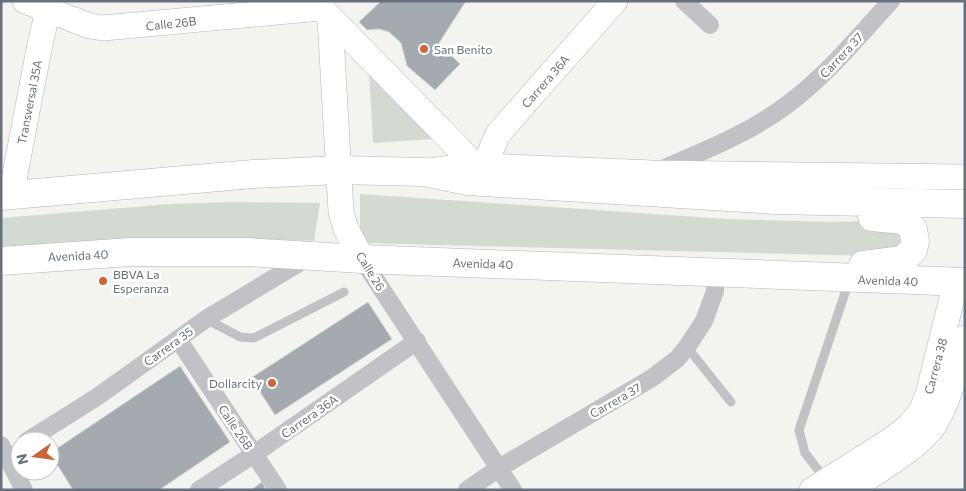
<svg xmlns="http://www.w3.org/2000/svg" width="966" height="491" font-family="Commissioner,sans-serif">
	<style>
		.green { fill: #d4dad2 }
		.building { fill: #a4aaaf; stroke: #d5d5d3 }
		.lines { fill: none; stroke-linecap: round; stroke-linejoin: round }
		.secondary-casing { stroke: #b2b6ba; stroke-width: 26 }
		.highway-casing { stroke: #b2b5b8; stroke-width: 29 }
		.lane { stroke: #c0c2c5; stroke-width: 9 }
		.street { stroke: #c0c2c5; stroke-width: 18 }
		.secondary { stroke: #fff; stroke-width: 25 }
		.highway { stroke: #fff; stroke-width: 28 }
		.poi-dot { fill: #cc6538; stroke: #fff; stroke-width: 2 }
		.labels { text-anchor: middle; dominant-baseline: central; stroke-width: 5; stroke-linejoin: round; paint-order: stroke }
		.street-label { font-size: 12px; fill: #66717d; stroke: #fff }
		.poi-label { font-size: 12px; fill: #66717d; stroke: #fff; text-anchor: start }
	</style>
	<rect width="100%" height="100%" fill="#f3f4f0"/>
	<path class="green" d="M369,73L435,139L373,143Z
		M360,194L726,219L829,222L865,221L900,227L909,246L876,256L360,243Z
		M231,202L320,203L314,241L233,238L117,243L1,251V218L170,204Z"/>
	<path class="building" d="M381,1H466L439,43L460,64L435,90L407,66L401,43L389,32L379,29L367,30L359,22Z
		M368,302L392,339L275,415L251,378Z
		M180,366L230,442L159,490H73L50,453Z
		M262,482L266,490H251Z"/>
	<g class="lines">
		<defs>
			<path id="secondary" d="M25,1L90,26L103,28L321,8
				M326,13L476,166
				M330,18L341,212L346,229L362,259
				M484,166L498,134L615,1
				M430,171L467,166H484L653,173L965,177
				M11,195L40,44L48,10
				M812,490L894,438L909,426L922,410L928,394L956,282
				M849,490C874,473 921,447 936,422C951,396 957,366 965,338"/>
			<path id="highway" d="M1,196L253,174L339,170L424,172L467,181L775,200L965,204
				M1,261L130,252H247L362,259L965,282
				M863,265L903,260L913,250L915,241L913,229L904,220L872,217"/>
		</defs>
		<use href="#secondary" class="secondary-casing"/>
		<use href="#highway" class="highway-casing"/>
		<path class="lane" d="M206,319L240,337L254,338L344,292
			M687,347L731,402
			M826,480L805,453L799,430L849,281"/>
		<path class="street" d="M684,1L710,25
			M658,171C703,151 749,134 788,104C827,75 858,37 891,1
			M362,259L513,490
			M178,339L278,490
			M27,441L97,397L206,319L309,257
			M1,445L24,490
			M199,490L254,454L417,341
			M467,490L499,468L652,378L677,359L687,347L704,321L715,291V271"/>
		<use href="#secondary" class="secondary"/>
		<use href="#highway" class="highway"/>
	</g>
	<g class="poi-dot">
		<circle cx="424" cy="49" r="5"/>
		<circle cx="103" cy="281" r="5"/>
		<circle cx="272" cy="383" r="5"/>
	</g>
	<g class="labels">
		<g class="street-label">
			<text transform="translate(171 23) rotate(-6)">Calle 26B</text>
			<text transform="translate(841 55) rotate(-47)">Carrera 37</text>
			<text transform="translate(545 81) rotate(-49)">Carrera 36A</text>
			<text transform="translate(29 102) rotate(-79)">Transversal 35A</text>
			<text transform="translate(78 255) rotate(-3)">Avenida 40</text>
			<text transform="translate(483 263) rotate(2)">Avenida 40</text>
			<text transform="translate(371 271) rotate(58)">Calle 26</text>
			<text transform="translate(888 280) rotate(2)">Avenida 40</text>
			<text transform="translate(168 346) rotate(-36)">Carrera 35</text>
			<text transform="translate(935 366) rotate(-75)">Carrera 38</text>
			<text transform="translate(615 400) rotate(-30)">Carrera 37</text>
			<text transform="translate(309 416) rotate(-35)">Carrera 36A</text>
			<text transform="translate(236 427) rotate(56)">Calle 26B</text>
		</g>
		<g class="poi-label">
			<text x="434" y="49">San Benito</text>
			<text x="113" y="274">BBVA La<tspan x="113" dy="14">Esperanza</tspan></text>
			<text x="262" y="383" text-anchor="end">Dollarcity</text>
		</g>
	</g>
	<rect width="966" height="491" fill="none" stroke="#66717d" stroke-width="5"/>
	<g transform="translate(35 456) rotate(256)"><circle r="24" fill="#ffffff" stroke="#c2c6cb"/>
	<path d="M0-4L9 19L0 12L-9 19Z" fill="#cc6538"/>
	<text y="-8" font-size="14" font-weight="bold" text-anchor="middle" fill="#66717d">N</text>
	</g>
</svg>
